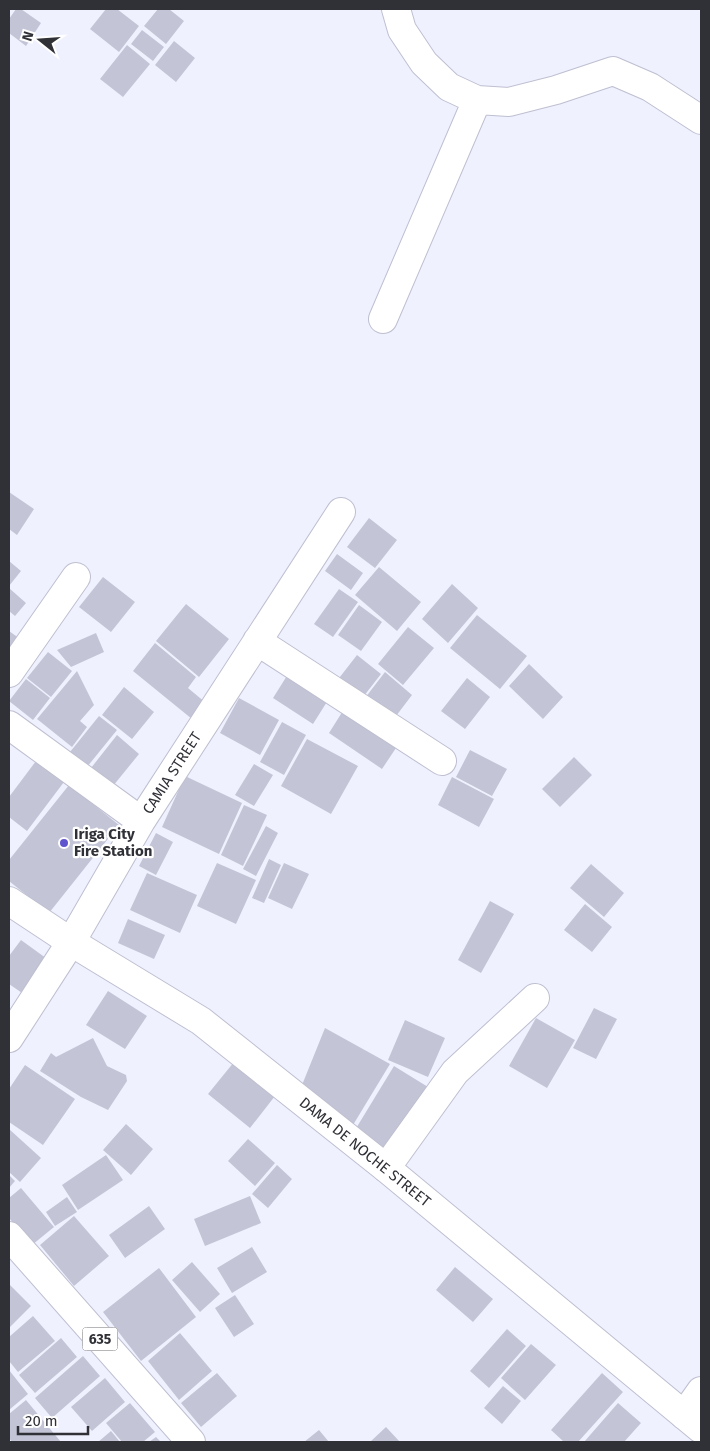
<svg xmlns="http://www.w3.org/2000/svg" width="710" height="1451" font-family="'Fira Sans',sans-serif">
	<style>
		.building { fill: #c3c5d6 }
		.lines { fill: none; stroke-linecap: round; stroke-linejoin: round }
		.minor-casing { stroke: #bebfd0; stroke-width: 30 }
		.major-casing { stroke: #bebfd0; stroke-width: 30 }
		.minor { stroke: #fff; stroke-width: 28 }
		.major { stroke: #fff; stroke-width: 28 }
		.poi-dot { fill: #5e54cd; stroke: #fff; stroke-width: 2 }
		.labels { text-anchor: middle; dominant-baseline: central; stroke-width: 4.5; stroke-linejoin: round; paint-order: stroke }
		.shield { fill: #fff; stroke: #6e6f73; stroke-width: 1 }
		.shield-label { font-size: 14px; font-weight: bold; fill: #303137 }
		.street-label { font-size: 15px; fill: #303137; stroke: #fff }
		.poi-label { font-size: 15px; font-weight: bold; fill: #303137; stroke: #fff; text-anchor: start }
	</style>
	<rect width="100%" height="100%" fill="#eff1ff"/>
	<path class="building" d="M16,9H21L41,23L26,46L9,33V19Z
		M106,9H117L139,26L119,52L90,29Z
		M158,9H169L184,21L166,44L144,26Z
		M142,30L164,47L153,61L131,44Z
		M174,41L195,58L176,82L155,65Z
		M127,45L150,64L123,97L100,79Z
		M9,492L34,509L17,535L9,529Z
		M369,518L397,540L375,568L347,547Z
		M337,554L363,573L351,590L325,571Z
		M9,561L21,571L9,586Z
		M379,567L421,602L397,631L355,595Z
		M103,577L135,602L111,632L79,607Z
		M452,584L478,608L448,643L422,619Z
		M9,588L26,603L15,616L9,611Z
		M339,589L358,602L333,637L314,624Z
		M186,604L229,639L199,677L156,641Z
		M359,605L382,622L361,651L338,635Z
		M477,615L527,656L500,689L450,648Z
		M408,627L434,648L403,685L378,664Z
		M9,631L26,643L9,669Z
		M96,633L104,652L71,667L57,650Z
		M155,643L196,677L188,688L206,703L192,719L133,671Z
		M48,652L72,671L51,697L27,678Z
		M357,655L381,674L360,701L336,682Z
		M529,664L563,697L543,719L509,686Z
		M77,671L94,705L80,721L87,727L72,747L37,719Z
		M290,671L330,697L313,724L273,698Z
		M385,672L412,695L393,720L365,698Z
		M467,678L490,697L465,729L441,711Z
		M26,679L50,698L33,720L9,701Z
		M124,687L154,712L132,739L102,715Z
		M239,698L279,720L260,755L220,733Z
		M346,706L400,742L382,769L329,733Z
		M99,716L117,730L87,767L70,752Z
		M282,722L306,735L284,775L260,762Z
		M117,735L139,754L113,786L91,768Z
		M307,739L358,766L331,814L281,786Z
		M470,750L507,769L492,796L456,777Z
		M39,757L67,778L27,831L9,817V797Z
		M574,757L592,775L560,807L542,789Z
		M254,764L273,775L254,806L235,795Z
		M185,776L242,803L219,854L162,827Z
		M452,777L494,799L479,827L438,805Z
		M69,785L119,825L49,913L9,881V860Z
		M244,805L267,815L243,866L221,855Z
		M266,826L278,833L256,876L243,869Z
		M156,833L173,842L156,875L139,866Z
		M269,859L281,865L264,903L252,898Z
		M217,863L256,880L236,924L197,906Z
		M284,863L309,874L292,909L268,898Z
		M591,864L624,893L604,917L570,888Z
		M147,873L197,895L180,933L130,910Z
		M490,901L514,914L481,973L458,960Z
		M585,904L612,927L592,952L564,930Z
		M128,919L165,935L154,959L118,943Z
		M21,940L50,961L25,995L9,984V956Z
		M108,991L147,1016L125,1049L86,1025Z
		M594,1008L617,1019L596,1059L573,1048Z
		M536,1018L575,1040L547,1088L509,1066Z
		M405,1020L445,1038L428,1077L388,1060Z
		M325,1028L390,1064L353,1125L302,1085Z
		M93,1038L107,1066L126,1075L127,1081L108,1110L81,1097L40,1071L51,1053L56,1057Z
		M234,1062L275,1096L250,1128L208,1094Z
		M25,1065L75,1099L43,1145L9,1122V1089Z
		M394,1066L428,1087L389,1155L355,1130Z
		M126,1124L153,1149L131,1175L103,1150Z
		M9,1129L41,1158L20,1182L9,1172Z
		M248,1139L275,1163L255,1186L228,1161Z
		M106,1155L123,1180L78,1210L62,1185Z
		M277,1165L292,1179L268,1208L252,1194Z
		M9,1175L15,1181L9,1188Z
		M21,1188L54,1227L32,1245L9,1218V1198Z
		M250,1196L261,1223L205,1246L194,1219Z
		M67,1197L77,1212L55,1226L46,1212Z
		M149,1206L165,1229L125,1258L109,1235Z
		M74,1216L109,1256L74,1286L40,1245Z
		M252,1247L267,1272L232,1293L217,1268Z
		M192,1262L220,1294L200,1312L172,1280Z
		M455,1267L493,1299L473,1322L436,1290Z
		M159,1268L196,1317L141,1361L103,1312Z
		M9,1284L31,1306L9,1328Z
		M235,1295L254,1324L234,1337L215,1308Z
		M33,1316L55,1341L18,1372L9,1361V1337Z
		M507,1329L526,1346L489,1388L470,1371Z
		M180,1333L212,1371L179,1400L148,1361Z
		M61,1338L77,1357L35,1393L19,1375Z
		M531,1344L556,1365L525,1400L501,1378Z
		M83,1356L100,1376L52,1418L35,1398Z
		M9,1370L28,1394L9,1410Z
		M217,1373L237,1396L201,1427L181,1403Z
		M602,1373L623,1392L578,1442H564L551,1430Z
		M105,1378L125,1402L92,1431L71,1407Z
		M503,1386L521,1401L502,1424L484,1408Z
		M26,1400L61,1442H12L9,1438V1414Z
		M130,1403L155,1432L143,1442H122L106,1423Z
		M618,1403L641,1423L624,1442H584Z
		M386,1427L400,1442H370Z
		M319,1430L329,1442H304Z
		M111,1431L120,1442H98Z
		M156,1437L161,1442H149Z"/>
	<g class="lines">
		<defs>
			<path id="minor" d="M396,9L402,30L424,63L449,87L477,100L509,102L556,90L613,71L650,87L701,120
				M383,319L477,100
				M257,641L442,761
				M9,673L76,577
				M9,725L141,821
				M9,1038L71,942L141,821L341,512
				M386,1168L455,1072L535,998
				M684,1415L701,1391"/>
			<path id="major" d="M9,901L71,942L201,1021L386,1168L701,1429
				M9,1236L191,1442"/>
		</defs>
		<use href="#minor" class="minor-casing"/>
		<use href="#major" class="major-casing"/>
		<use href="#minor" class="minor"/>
		<use href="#major" class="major"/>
	</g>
	<circle class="poi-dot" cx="64" cy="843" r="5"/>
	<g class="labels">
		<rect class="shield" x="82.5" y="1327.5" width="35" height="23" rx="4"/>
		<g class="shield-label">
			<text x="100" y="1339">635</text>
		</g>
		<g class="street-label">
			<text transform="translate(172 773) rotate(-57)">CAMIA STREET</text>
			<text transform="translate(365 1152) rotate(39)">DAMA DE NOCHE STREET</text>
		</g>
		<g class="poi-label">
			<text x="74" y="834">Iriga City<tspan x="74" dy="17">Fire Station</tspan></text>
		</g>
	</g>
	<rect width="710" height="1451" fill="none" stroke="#303137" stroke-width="20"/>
	<g transform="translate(40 40) rotate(287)" stroke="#ffffff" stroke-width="4" paint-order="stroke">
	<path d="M0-4L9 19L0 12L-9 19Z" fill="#303137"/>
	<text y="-8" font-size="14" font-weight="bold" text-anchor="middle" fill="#303137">N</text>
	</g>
	<path d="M18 1426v8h70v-8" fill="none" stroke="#303137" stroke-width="2.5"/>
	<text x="25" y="1426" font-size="15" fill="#303137" stroke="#ffffff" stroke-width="4" paint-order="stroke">20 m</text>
</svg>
